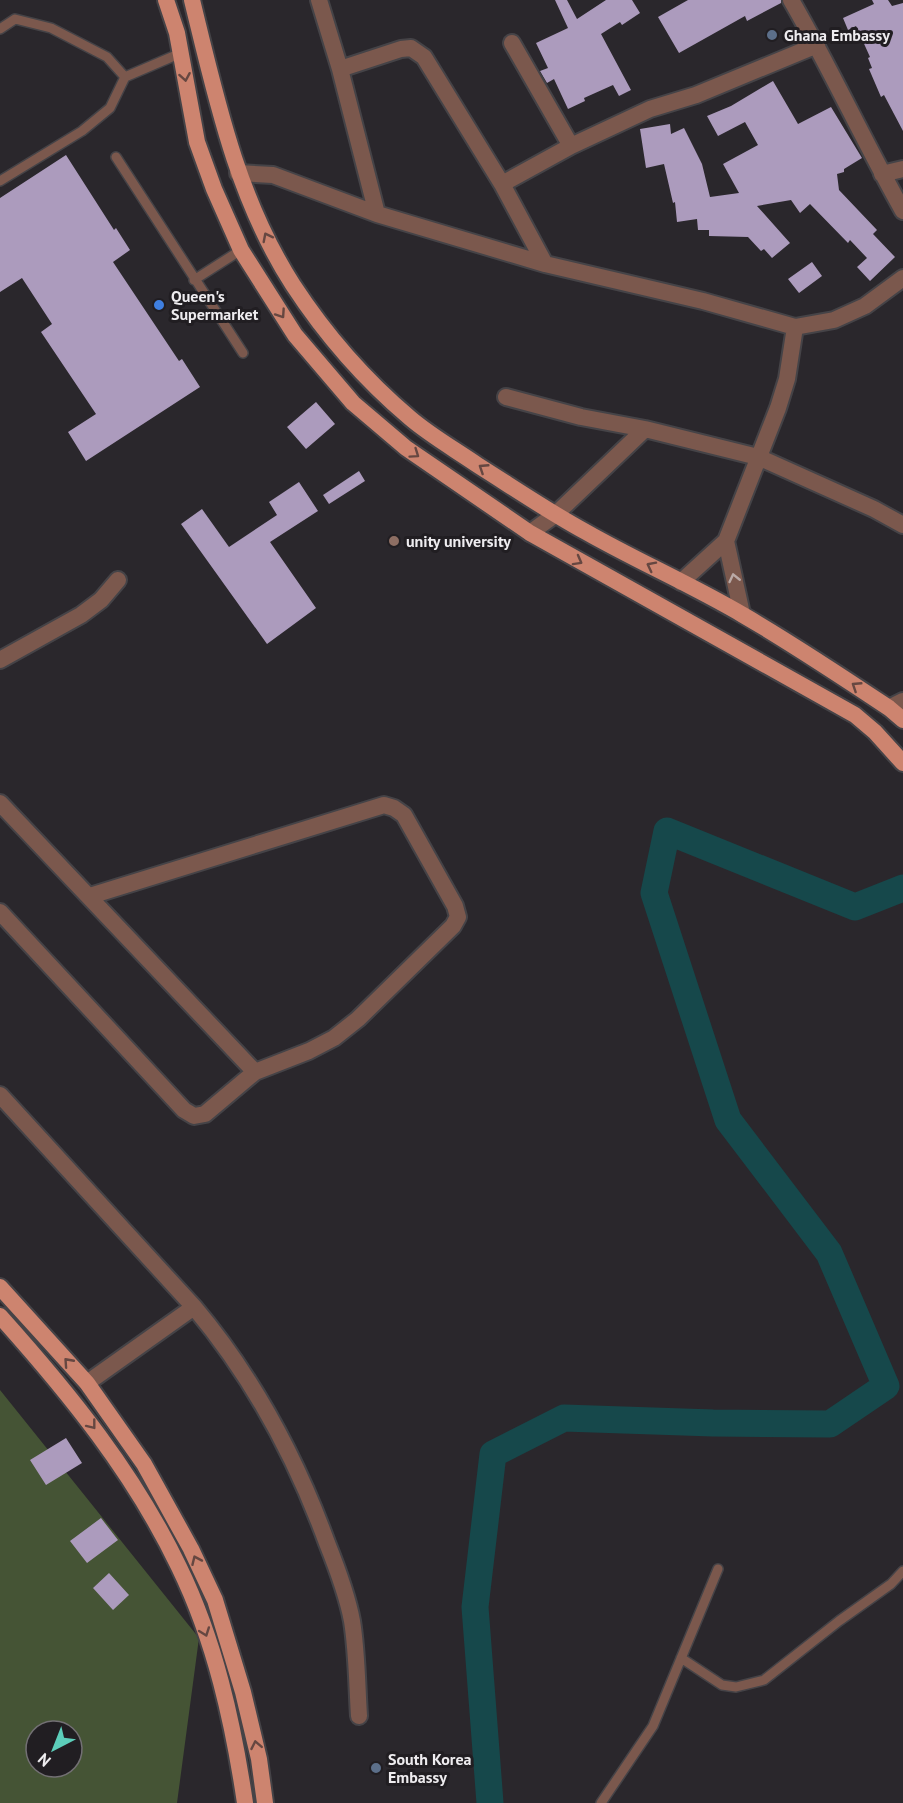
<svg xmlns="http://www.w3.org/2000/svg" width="903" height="1803" font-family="'PT Sans',sans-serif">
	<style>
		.forest { fill: #455435; fill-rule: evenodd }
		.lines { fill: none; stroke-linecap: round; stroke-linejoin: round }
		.river { stroke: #16484b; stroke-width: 27 }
		.building { fill: #ac9bbd }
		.service-casing { stroke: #454347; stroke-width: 12 }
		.minor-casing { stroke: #454347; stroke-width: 20 }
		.primary-casing { stroke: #454347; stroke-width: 20 }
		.service { stroke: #7b584d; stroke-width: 9 }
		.minor { stroke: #7b584d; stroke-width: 16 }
		.primary { stroke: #cd846f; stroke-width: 16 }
		.oneway { stroke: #664741 }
		.oneway2 { stroke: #baa9a6 }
		.service-dot { fill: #5c6f8a; stroke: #211e22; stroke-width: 2 }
		.shop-dot { fill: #3f7fe0; stroke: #211e22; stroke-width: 2 }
		.education-dot { fill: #8d6e63; stroke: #211e22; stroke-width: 2 }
		.labels { text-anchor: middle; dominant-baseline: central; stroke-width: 6; stroke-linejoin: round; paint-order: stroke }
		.poi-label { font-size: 16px; font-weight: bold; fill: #eeecef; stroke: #211e22; text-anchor: start }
	</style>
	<rect width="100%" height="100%" fill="#2a272c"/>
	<path class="forest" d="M0,1390L199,1638L177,1803H0ZM36,1731H72V1767H36Z"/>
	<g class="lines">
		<path class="river" d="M490,1803L475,1607L493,1454L564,1418L713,1423L830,1424L886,1386L829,1253L728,1120L654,893L667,831L855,907L903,888"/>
	</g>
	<path class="building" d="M555,0H567L577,19L606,0H632L640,13L622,25L620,22L601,34L631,90L619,96L613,85L584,98L585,101L568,109L554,79L547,83L540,71L548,68L536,43L568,28Z
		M688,0H781V3L747,21L745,16L679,53L658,17Z
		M872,0H888L892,6L903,3V131L884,95L881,97L869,69L872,68L868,58L870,57L856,26L848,30L843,18L874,4Z
		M773,81L798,124L831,107L862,158L844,169V172L837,174L839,190L877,230L873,234L895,257L870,281L857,267L867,258L850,240L848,243L810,204L800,213L791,200L757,206L790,243L772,258L764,249L761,251L748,237L709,236V230H698L697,219L677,222L675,202L673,203L664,164L646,168L640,129L670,124L671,134L684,128L702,164L710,197L739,193L723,164L758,145L745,122L718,136L707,116L731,106Z
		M66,155L114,230L116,228L130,250L113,262L179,361L182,359L200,387L86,461L68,432L96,414L41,332L52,324L22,278L0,292V198Z
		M812,262L822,276L799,293L788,279Z
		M316,402L335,424L306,449L287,427Z
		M359,471L365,481L329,504L323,495Z
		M299,482L318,511L270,542L316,608L267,644L181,524L202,509L229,547L277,515L269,502Z
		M66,1438L82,1463L46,1485L30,1460Z
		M101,1518L118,1540L87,1563L70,1541Z
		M109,1573L129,1595L113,1610L93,1588Z"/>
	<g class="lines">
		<defs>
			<path id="service" d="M0,29L15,19L51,28L107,57L125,77
				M116,157L243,353
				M0,181L82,131L110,108L125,77L181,53
				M194,280L241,250
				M681,1658L722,1685L736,1687L764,1680L839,1621L891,1584L903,1571
				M601,1803L653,1726L718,1569"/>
			<path id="minor" d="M319,0L340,69
				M791,0C831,69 864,142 903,211
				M512,43L571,146
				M238,173L273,175L377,214L545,264L703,301L795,327
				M882,174L903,169
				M502,184L571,146L650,109L696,95L817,45
				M377,214L340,69L401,49L411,48L424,57L502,184L545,264
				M506,397L581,417L645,429L758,457L874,509L903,525
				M530,533L556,514L645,429
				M726,541L742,614
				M681,582L726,541L778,408L787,379L795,327L834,320L865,306L903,278
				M0,660L81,615L101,600L118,580
				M889,708L903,701
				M0,803L255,1072
				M0,912L184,1110L194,1116L205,1114L255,1072L309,1051L334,1038L358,1019L453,926L458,917L455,906L404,815L394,808L384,805L90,896
				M0,1095L194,1307C252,1376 296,1458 327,1543C337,1568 347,1594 352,1621C357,1652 357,1684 359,1716
				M87,1383L194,1307"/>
			<path id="primary" d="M166,0L177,33L197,142L214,189L241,250L295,335L353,403L406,448L530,533L855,715L875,732L903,763
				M192,0C216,98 237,198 293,285C325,334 365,380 410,418C431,436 456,450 479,466C514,488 549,512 586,532C637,561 692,585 743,615C793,644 841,676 889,708L903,720
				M0,1287L87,1383L144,1464L191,1549L215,1600L243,1692L259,1759L265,1803
				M0,1316C69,1393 134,1473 179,1567C215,1641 233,1722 245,1803"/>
		</defs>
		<use href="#service" class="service-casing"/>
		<use href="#minor" class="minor-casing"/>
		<use href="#primary" class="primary-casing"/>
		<use href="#service" class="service"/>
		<use href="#minor" class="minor"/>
		<use href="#primary" class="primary"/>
	</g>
	<defs><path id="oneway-chevron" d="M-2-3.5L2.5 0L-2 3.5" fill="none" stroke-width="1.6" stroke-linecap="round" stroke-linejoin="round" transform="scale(1.5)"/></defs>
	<g class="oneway">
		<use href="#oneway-chevron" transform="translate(185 77) rotate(80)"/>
		<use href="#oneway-chevron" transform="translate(267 237) rotate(-117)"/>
		<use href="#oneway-chevron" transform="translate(281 314) rotate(56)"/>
		<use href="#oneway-chevron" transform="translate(415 454) rotate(35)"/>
		<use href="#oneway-chevron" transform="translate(483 468) rotate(-147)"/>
		<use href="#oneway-chevron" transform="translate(578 561) rotate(29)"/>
		<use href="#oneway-chevron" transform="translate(651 566) rotate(-153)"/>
		<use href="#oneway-chevron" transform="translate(856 686) rotate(-147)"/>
		<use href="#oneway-chevron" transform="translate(68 1362) rotate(-132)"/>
		<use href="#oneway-chevron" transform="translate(92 1425) rotate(52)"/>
		<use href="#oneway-chevron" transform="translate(196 1560) rotate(-114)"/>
		<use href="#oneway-chevron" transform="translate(205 1632) rotate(70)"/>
		<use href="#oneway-chevron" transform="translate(256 1745) rotate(-101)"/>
	</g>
	<use class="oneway2" href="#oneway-chevron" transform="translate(734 578) rotate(-103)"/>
	<g class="service-dot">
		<circle cx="772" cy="35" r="6"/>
		<circle cx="376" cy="1768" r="6"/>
	</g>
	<circle class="shop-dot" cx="159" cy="305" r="6"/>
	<circle class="education-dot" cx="394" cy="541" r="6"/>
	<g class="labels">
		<g class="poi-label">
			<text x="784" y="35">Ghana Embassy</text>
			<text x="171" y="296">Queen's<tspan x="171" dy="18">Supermarket</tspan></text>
			<text x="406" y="541">unity university</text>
			<text x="388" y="1759">South Korea<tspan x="388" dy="18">Embassy</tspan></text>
		</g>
	</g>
	<g transform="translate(54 1749) rotate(222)"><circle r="28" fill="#211e22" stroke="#737074" stroke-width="1.5"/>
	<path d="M0-4.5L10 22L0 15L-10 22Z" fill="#5cceba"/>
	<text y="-9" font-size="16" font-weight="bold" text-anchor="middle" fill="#eeecef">N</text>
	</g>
</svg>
